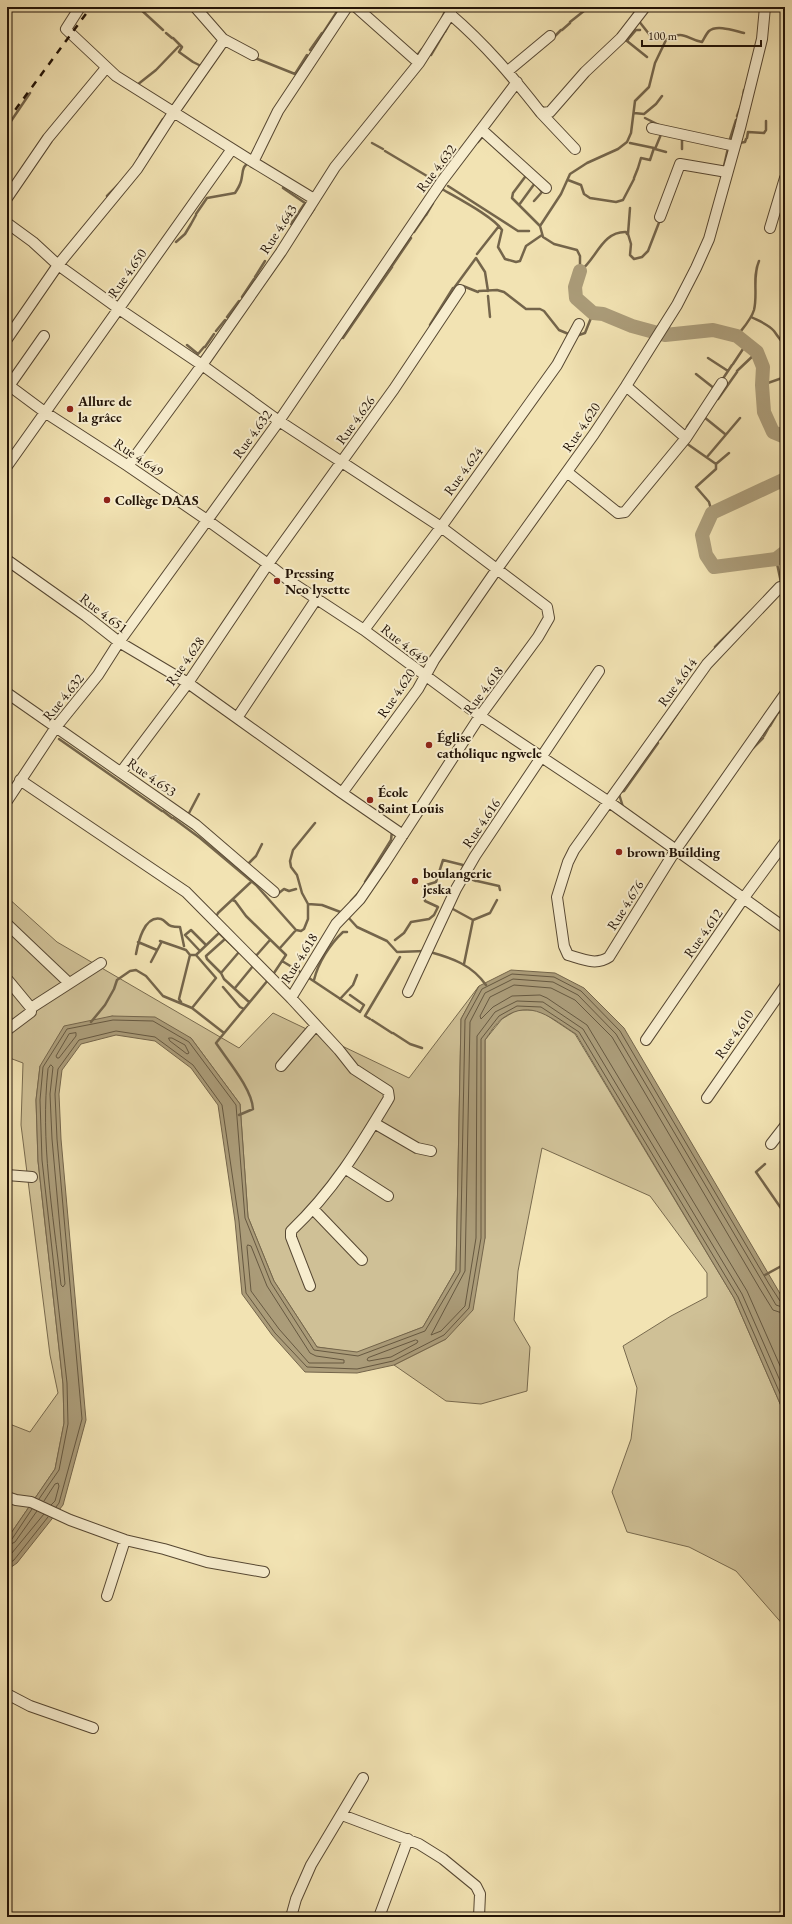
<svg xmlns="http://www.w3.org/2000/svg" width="792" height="1924" font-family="'EB Garamond',serif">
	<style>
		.green { fill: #cfc096; stroke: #786a4e }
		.water { fill: #ab9c79; stroke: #74654b }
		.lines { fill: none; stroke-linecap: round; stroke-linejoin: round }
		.shore { stroke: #665840; stroke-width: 1 }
		.stream { stroke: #74654b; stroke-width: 2.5 }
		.river { stroke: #ab9c79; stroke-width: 14 }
		.minor-casing { stroke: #564732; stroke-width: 12 }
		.minor { stroke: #f7edce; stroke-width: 10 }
		.rail { stroke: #221307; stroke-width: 2.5; stroke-dasharray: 7 7; stroke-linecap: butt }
		.poi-dot { fill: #8f2418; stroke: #f7edce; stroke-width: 1.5 }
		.labels { text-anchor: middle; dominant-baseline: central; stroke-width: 4; stroke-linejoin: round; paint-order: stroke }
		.street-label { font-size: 14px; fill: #221307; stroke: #f7edce }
		.poi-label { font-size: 14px; font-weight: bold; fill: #221307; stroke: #f7edce; text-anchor: start }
	</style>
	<rect width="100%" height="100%" fill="#f2e3b3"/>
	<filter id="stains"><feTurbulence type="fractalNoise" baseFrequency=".005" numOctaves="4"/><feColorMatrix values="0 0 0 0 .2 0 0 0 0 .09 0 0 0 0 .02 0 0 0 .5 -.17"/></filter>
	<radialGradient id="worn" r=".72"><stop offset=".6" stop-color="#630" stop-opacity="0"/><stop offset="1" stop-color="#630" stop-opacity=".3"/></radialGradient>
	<path class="green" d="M7,897L57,942L239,1048L273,1013L409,1078L479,986L461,1019L456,1270L423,1327L357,1353L317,1347L274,1281L248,1217L240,1104L191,1038L112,1016L40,1066L36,1100L38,1161L63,1384L64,1423L55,1469L7,1539V1423L30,1432L58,1393L50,1355L21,1125L23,1063L7,1057Z
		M517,1010H539L575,1034L734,1298L785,1415V1627L736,1571L689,1547L627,1532L612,1492L631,1439L637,1388L623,1346L671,1316L707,1297V1273L650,1196L542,1148L518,1271L514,1320L530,1347L527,1391L481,1404L446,1401L394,1365L446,1339L485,1238V1040L502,1019Z"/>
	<path class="water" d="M511,970L555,973L584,988L624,1028L785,1302V1415L734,1298L576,1034C552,1019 531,998 503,1018C496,1023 490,1033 485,1040V1238L473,1310L446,1339L394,1365L357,1373L305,1372L272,1335L242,1294L235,1221L218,1105L191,1068L155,1041L116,1035L81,1044L62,1070L59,1094L61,1139L86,1420L63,1505L17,1563L7,1570V1539L55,1469L64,1423L63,1384L38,1161L36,1100L40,1066L64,1026L112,1016L155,1017L191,1038L240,1104L248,1217L274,1281L317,1347L357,1352L423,1327L456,1270L461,1019L479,986Z"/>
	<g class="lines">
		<path class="shore" d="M76,1033V1036L59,1058H57L56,1056L69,1034Z
			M169,1038H172L185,1045L189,1053L187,1054L170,1041Z
			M51,1065L53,1067L50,1094L52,1139L65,1284L63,1287L61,1285C53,1213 40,1141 48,1069Z
			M248,1245L251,1246L267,1286L310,1353L316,1356L344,1360V1363H309L279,1329L251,1291L247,1247Z
			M785,1308L776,1305L765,1286L616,1034L578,995L553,982L513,979L485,993L470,1022L465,1271L431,1335L441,1331L465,1306L476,1238L477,1036L495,1012L517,1001L543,1002L583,1029L742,1294L785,1392
			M785,1314L773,1310L760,1289L612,1037L575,1000L551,988L514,985L490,997L480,1016L481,1019L493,1007L512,996L540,995L547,998L587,1025L747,1291L785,1377
			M416,1340L418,1341L417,1343L391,1357L369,1361L367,1360L368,1358Z
			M39,1499L59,1470L68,1424L67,1383L42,1160L40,1100L43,1067L67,1029L113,1020L153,1021L189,1042L236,1105L245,1218L271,1283L314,1350L358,1356L425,1331L460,1272L465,1020L482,989L512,974L554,977L581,991L620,1031L769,1284L780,1301L785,1303
			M44,1501L55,1484L58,1483L59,1486L55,1501L51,1505
			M56,1507L59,1503L82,1419L57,1139L55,1094L58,1069L79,1040L116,1031L155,1037L193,1065L222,1105L239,1221L246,1293L275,1333L307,1367L357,1369L393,1361L444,1335L469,1308L481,1238V1039L499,1016L517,1006L541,1007L579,1032L738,1297L785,1405
			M7,1541L12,1539L32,1509
			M7,1546L15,1542L37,1511
			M7,1559L44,1514
			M7,1565L14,1560L48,1517"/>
		<path class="stream" d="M138,7L163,30
			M629,7L636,13
			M442,18L447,7
			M638,20L649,34L666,40C685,29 685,39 702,42C704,39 706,34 709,31C717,24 735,31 744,33
			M570,22L589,7
			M562,30L570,23
			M445,32L451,21
			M166,33L172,38
			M323,33L340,7
			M630,37L636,30H640
			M173,38L182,47L179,52L193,62L203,67
			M553,38L561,30
			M629,38L627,41L647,57
			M310,50L322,33
			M431,55L444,33
			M255,58L295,74L307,55
			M415,58L422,49
			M137,85L156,70L180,45
			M634,113L644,114L656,104L662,96
			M737,116L742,103L744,90
			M645,118L659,125
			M7,127L30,93
			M662,132L655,149L666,152
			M747,138L748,132L764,133L766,130V121
			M478,142L484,135
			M729,142L736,120
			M372,143L383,149
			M630,143L654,148L650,160L641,158L638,168
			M739,143L745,142L746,139
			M682,149V138
			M385,151L437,182
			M140,155L163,119
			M724,166L728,148
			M525,177L513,193L512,198L540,226L543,237L554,244L577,250L580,256V271
			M634,178L638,168
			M568,180L581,185L584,194L590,198L616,202L623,200L634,179
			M448,186L518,231H529
			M283,188L305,203L291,224
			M441,191L442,189C457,198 494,217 502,230L498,247L505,259L516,262L520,261L526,246L542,235
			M107,196L118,185
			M534,201L542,192L538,187
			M519,205L535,183
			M630,208L628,234L631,244L630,255L634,259L642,257L648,251L660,220
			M196,214L207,198L235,193C237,190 239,187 240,184C244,176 240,165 250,163
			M310,215L314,209
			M426,215L433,203
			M191,224L196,215
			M540,226L561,194L570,174L587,163L618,149L627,142L631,133L635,101L649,87L655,63L666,40
			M414,232L425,216
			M176,242L185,234L191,224
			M477,254L499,226
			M392,266L411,238
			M580,271C596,260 602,231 626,232L627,234
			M255,277L265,261
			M454,288L476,258L485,272L488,291
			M461,288L463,286L478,292
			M376,290L392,267
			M479,291L497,290L504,292L526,309H540L544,311L559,330L571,335
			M488,296L490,317
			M242,297L254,279
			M227,317L239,301
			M751,317C759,321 768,324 774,331C778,336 779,340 785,344
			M430,325L453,288
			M216,331L225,320
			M665,335L669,327
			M576,336L585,333L593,313
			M737,336C743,328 751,320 754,310C758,294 752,277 759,261
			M343,338L376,290
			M187,345L198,354L204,347
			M205,347L214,334
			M708,358L728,371
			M733,364L747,343
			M737,371L757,352
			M696,374L715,389
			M722,380L732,365
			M762,385L785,377
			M718,399L737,372
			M704,417L725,434
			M687,427L692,420
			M686,443L716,464
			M707,457L740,418
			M712,513L709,502L696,487L716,469V464L729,453
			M776,559L782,587L785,588
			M715,647L751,611
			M778,713L785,707
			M770,726L777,714
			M764,736L769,727
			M59,739L162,811
			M660,739L682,707
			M753,748L763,738
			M623,807L619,794L620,792L624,791L658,743
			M163,811L172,818
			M188,815L199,794
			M173,818L200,838L256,885L296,930L301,931L304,929L308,919V904L302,893L297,875L291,867L290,861L293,850L315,823
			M247,866L248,864L256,856L262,844
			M468,878L476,881
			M477,881L499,886L500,890
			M365,882L391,840L392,831
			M275,896L284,889L289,891L296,889
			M232,900L235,901L246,916L286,955L272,976
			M351,901L362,889
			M308,904L322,905L343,913
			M451,908L473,920L490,913L497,900
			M347,916L357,927L387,941L397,952L425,951
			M215,919L218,913L251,882
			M225,939L206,956L207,959L221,973L224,979L249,1002
			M395,940L404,933L411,922L429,919L434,915L438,907L425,901L423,886L436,882L443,860L463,865V869
			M160,941L186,950L190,955
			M138,942L157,950
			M280,948L296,930
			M199,950L185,935L191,930L205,944
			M430,952C452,958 472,965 486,985
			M136,954C138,943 144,915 161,919C165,920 167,925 171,926C174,927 177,927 180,927L184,946
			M190,955H196L219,933L237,950
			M255,957L270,940
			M282,961L302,973
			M151,962L161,943
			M464,964L473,920
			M221,973L239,952
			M306,976L360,1012L364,1005L350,995
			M314,980C318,963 330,944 343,932H347
			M223,987L240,1007L244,1009
			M235,988L253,966
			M340,999L353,985L357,975
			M181,1002L179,999L190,955
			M192,1008L216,978L196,955
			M370,1019L365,1016L400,957
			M372,1020L392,1033
			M91,1022L105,1005L114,989L117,980L130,971L136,970L146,976L163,996L192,1008L224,1033
			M393,1033L410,1044L422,1048
			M239,1115L253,1109C252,1089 228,1061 216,1043L268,980
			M765,1164L756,1172L785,1214
			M765,1275L785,1264"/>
		<path class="river" d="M580,271L575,287L576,298L593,313L603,314L632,326L665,335L713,330L737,336L757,352L763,367L762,385L764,412L773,432L785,437
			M785,479L712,513L702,535L706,555L714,567L776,559L785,552"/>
		<defs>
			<path id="minor" d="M80,7L66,29L116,76L253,162
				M195,7L223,39L253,55
				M356,7L419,63
				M450,14C486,45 512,76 541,113L550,112L585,72L621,38L645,7
				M508,71L550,36
				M541,113L575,149
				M652,128L735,146
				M482,130L546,188
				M7,198L48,138L106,68
				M314,199L253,162L278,111L347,7
				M660,217L680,164L727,172
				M7,223L33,242L58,265L119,309L202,365L279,421L441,527L547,607L549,618L538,637L480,716L384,864L360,899L336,924L291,998
				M770,228L785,178
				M7,339L58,265L137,169L173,113L222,43L223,39
				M7,384L46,413L128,466L207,520L268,564L291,582L364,630L480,716L609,802L785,928
				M9,386L44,336
				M626,386L686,438
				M7,466L232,149
				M128,466L202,365L281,252L335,167L419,63L450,14L453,7
				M567,472L618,513L625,512L686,438L722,383
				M7,560L86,616L119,642L188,683L237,718
				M780,587L707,664L574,850L568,862L557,897L564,946L568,955C582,959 596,966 609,957L675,851L785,694
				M317,598L237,718L342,793L418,689L434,660L497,569L594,434L626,386L677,305L696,268L709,239L740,128L762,39L765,7
				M364,630L441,527L557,365L579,324
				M7,693L196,825L274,892
				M121,772L188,683L268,564L394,389L460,290
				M20,780L186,892L291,998L339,1050L354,1069L388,1091L389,1098C359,1148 334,1190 291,1231V1237L310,1286
				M342,793L403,835
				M7,801L56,727L98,675L119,642L279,421L442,181L517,82
				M7,924L69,983
				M7,979L31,1008
				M408,992L456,889L475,856L599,671
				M7,1030L31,1012V1008L101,963
				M646,1040L743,899L785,842
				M281,1066L316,1025
				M707,1098L785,986
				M374,1123L417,1148L431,1151
				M771,1144L785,1126
				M346,1169L388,1196
				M7,1175L32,1177
				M314,1210L362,1260
				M7,1497L16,1500L31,1502L70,1520L125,1540L164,1549L207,1562L264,1572
				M107,1596L125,1540
				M7,1694L30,1706L93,1728
				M342,1815L419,1844L443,1859L476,1886L480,1894L479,1917
				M291,1917L296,1899L311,1865L363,1778
				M379,1917L408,1839"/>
		</defs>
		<use href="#minor" class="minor-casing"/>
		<use href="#minor" class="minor"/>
		<path class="rail" d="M7,121L91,7"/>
	</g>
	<g class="poi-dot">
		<circle cx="70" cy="409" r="4"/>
		<circle cx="107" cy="500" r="4"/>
		<circle cx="277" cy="581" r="4"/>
		<circle cx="429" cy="745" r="4"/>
		<circle cx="370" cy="800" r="4"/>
		<circle cx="619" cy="852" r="4"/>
		<circle cx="415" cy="881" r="4"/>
	</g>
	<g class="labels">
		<g class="street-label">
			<text transform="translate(436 168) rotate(-53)">Rue 4.632</text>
			<text transform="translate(278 229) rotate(-57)">Rue 4.643</text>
			<text transform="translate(127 273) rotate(-55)">Rue 4.650</text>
			<text transform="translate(355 420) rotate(-54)">Rue 4.626</text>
			<text transform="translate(581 427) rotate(-56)">Rue 4.620</text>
			<text transform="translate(252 434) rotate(-54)">Rue 4.632</text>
			<text transform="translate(139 457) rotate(34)">Rue 4.649</text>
			<text transform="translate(463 471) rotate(-54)">Rue 4.624</text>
			<text transform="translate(104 613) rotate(37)">Rue 4.651</text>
			<text transform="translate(405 644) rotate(38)">Rue 4.649</text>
			<text transform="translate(185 661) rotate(-55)">Rue 4.628</text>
			<text transform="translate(677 682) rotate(-54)">Rue 4.614</text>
			<text transform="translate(483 690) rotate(-53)">Rue 4.618</text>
			<text transform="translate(396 693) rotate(-56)">Rue 4.620</text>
			<text transform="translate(63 697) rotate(-51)">Rue 4.632</text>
			<text transform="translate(152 777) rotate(35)">Rue 4.653</text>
			<text transform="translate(481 823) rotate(-56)">Rue 4.616</text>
			<text transform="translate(625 905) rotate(-58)">Rue 4.676</text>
			<text transform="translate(703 933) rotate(-55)">Rue 4.612</text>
			<text transform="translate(299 958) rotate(-58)">Rue 4.618</text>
			<text transform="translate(734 1034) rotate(-55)">Rue 4.610</text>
		</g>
		<g class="poi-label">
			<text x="78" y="401">Allure de<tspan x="78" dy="16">la grâce</tspan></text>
			<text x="115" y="500">Collège DAAS</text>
			<text x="285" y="573">Pressing<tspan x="285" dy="16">Neo lysette</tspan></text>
			<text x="437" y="737">Église<tspan x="437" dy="16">catholique ngwele</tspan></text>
			<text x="378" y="792">École<tspan x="378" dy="16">Saint Louis</tspan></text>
			<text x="627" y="852">brown Building</text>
			<text x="423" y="873">boulangerie<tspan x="423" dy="16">jeska</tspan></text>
		</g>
	</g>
	<rect width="792" height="1924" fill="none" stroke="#f2e3b3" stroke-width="24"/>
	<rect x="8" y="8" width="776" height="1908" fill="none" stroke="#221307" stroke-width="2"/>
	<rect x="12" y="12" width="768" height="1900" fill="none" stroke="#221307"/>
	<path d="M642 40v6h119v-6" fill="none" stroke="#221307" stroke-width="2"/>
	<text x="648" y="40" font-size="12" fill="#221307" stroke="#f7edce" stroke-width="3" paint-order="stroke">100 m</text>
	<rect width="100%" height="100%" filter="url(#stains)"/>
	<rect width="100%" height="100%" fill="url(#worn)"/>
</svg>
